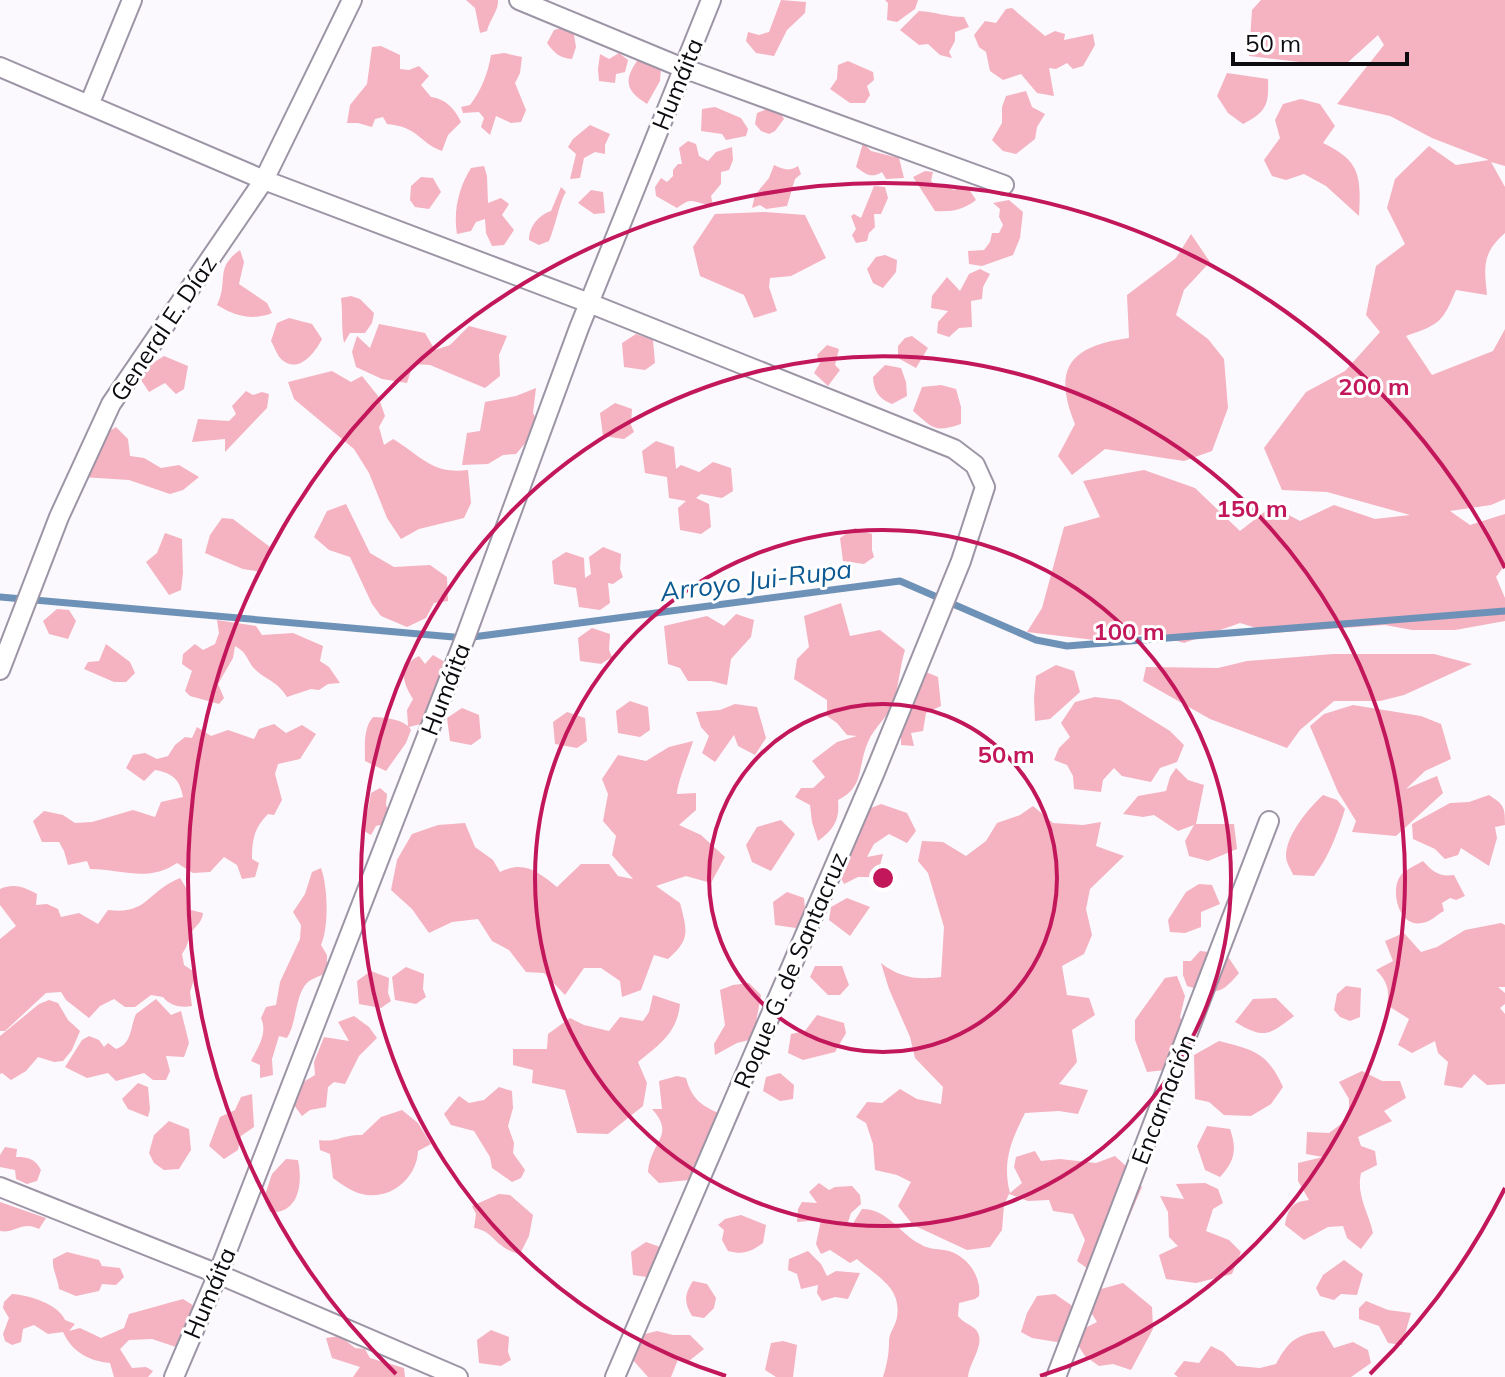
<svg xmlns="http://www.w3.org/2000/svg" width="1505" height="1377" font-family="Mulish,sans-serif">
	<style>
		.green { fill: #f5b2c1 }
		.lines { fill: none; stroke-linecap: round; stroke-linejoin: round }
		.stream { stroke: #6e92b7; stroke-width: 7 }
		.minor-casing { stroke: #9d95a6; stroke-width: 22 }
		.minor { stroke: #fff; stroke-width: 18 }
		.ring { fill: none; stroke: #c2185b; stroke-width: 4 }
		.labels { text-anchor: middle; dominant-baseline: central; stroke-width: 6; stroke-linejoin: round; paint-order: stroke }
		.street-label { font-size: 24px; fill: #0d0a10; stroke: #fff }
		.water-label { font-size: 26px; font-style: italic; fill: #0e5a92; stroke: #fff }
		.centre { fill: #c2185b; stroke: #fff; stroke-width: 4 }
		.ring-label { font-size: 24px; text-anchor: middle; font-weight: bold; fill: #c2185b; stroke: #fff; stroke-width: 6; stroke-linejoin: round; paint-order: stroke }
	</style>
	<rect width="100%" height="100%" fill="#fbf9fd"/>
	<path class="green" d="M466,0H498C499,10 489,21 487,31L480,33L475,8Z
		M781,0L806,2L805,13L787,30L774,56L756,53L746,41L748,32L759,35L769,32Z
		M885,0H918L915,9L897,22L887,20L888,3Z
		M1261,0H1505V166L1491,162L1505,187V233C1482,253 1484,267 1487,295L1456,290C1442,323 1440,324 1406,336L1432,375L1493,351L1505,329V499L1491,505L1450,511L1470,525L1505,514V565L1496,577L1505,598V621L1455,630H1412L1385,625L1273,633L1240,623L1184,643L1151,633L1103,641L1027,632L1042,608L1064,527L1100,517L1083,481L1144,470L1195,488L1240,531L1272,506L1300,521L1334,505L1375,519L1410,515L1327,492L1282,490L1264,448L1306,392L1345,371L1380,332L1366,315L1376,266L1405,244L1387,208L1395,179L1429,146L1456,165L1489,160L1432,138L1390,116L1337,104L1384,45L1378,35L1346,64L1308,63L1249,56L1252,10Z
		M1012,8L1045,36L1055,31L1065,34L1064,40L1093,34L1095,45L1083,66L1073,69L1067,63L1056,69L1049,68L1054,96L1037,93L1021,74L1003,80L990,71L986,52L979,47L974,35L985,21L996,23L1006,9Z
		M919,11C935,12 948,17 964,17L969,27L955,32V41L949,52L952,58L940,55L928,44L919,45L900,30Z
		M564,27L573,29L576,47L572,59C560,58 554,53 547,43L554,30Z
		M381,46L400,55V69L409,70L419,66L429,76L421,85L431,97C446,99 455,109 461,122L448,135L442,151C418,142 419,127 387,124L383,117L375,119L372,127L358,123H347L350,105L367,84L372,47Z
		M504,53L522,57L520,73L515,83L526,110L521,122L511,123L496,116L490,135L481,127L484,118L479,112L463,113L461,107L470,105C481,91 488,73 491,55Z
		M619,53L628,60L625,72L616,74L615,83L599,81L598,69L600,54L609,59Z
		M639,58L661,68L660,81L647,104C624,90 624,79 639,58Z
		M848,61L873,72L874,80L867,86L870,95L865,103H850L830,89L837,79L838,65Z
		M1227,73L1268,79C1269,104 1267,112 1243,124L1228,113L1217,96Z
		M1026,91L1032,107L1045,114L1037,127L1035,139L1016,154L1003,151L992,140L1002,123V107L1006,96Z
		M1301,99L1320,104L1335,126L1323,143C1361,161 1361,177 1359,216L1326,186L1304,174L1286,180L1272,176L1264,160L1280,138L1275,120L1283,104Z
		M715,107L741,118L748,129L746,136L726,140L722,134L701,131L702,109Z
		M767,109L780,112L784,119L775,131L769,134L761,131L755,124L757,113Z
		M590,125L610,134L605,145V154L595,152L584,158L580,178L570,179L576,154L568,147L573,139Z
		M688,141L696,144L699,156L708,161L716,152L732,147L733,160L729,170L721,172V184L711,196L713,205C695,205 694,194 677,208L656,196L655,187L661,178L667,182L673,176V170L678,164H682L679,148Z
		M863,143L871,151L899,158L904,178L886,179L882,172C871,179 866,174 856,167Z
		M774,165C782,169 790,172 798,166L801,174L795,179L787,206L766,209L760,205L752,208L755,195L769,178Z
		M484,166L487,176L488,203L501,198L509,204L502,215L514,230L504,245L492,246L486,233L485,219L476,222L471,231L457,234C453,211 459,187 471,168Z
		M925,171L933,172L931,181L938,187H948L954,190L967,186L976,200C963,210 952,212 935,211L913,177Z
		M421,177L433,178L441,192L429,209L415,207L410,200L411,186Z
		M874,186L885,187L888,198L881,214H874L875,227L869,233L867,241L856,243L852,235L856,229L851,216L854,214L861,218Z
		M561,187L566,192C560,200 555,228 549,241L539,245L529,240C529,226 539,215 551,211Z
		M591,190L603,192L605,213L594,214L578,203Z
		M1009,200L1023,212L1020,238L1013,255L982,266L969,264L968,251L984,250L990,242L992,233H999L1003,225L999,217L1000,209L993,203Z
		M765,212L805,215L826,258L791,276L770,278L769,287L777,311L754,318L744,295L700,276L693,247L715,214Z
		M1191,234L1210,262L1184,290L1176,315L1208,339L1224,359L1228,408L1212,451L1184,461L1105,449L1072,475L1058,456L1075,424C1052,368 1070,346 1129,338L1127,295L1176,258Z
		M240,250L244,262L239,284L267,303L272,313C252,321 235,316 217,305C229,281 214,268 240,250Z
		M885,255L897,260L896,272L883,288L873,283L867,269L876,257Z
		M980,269L990,274L983,287L982,299L971,301L972,327L959,328L949,337L937,333L938,322L948,311L931,308L932,296L947,277L960,291L969,274Z
		M351,296L360,299L374,313L372,323L365,333H350L344,343C341,327 343,313 341,298Z
		M289,318L312,324L322,339C315,353 298,375 281,359C277,355 274,346 271,341L277,323Z
		M379,324L425,333L435,350L450,345L469,326L507,336L499,355L500,376L485,388L430,365L413,364L407,383L382,379L356,367L352,352L357,336L370,348Z
		M636,334L653,340L655,363L645,370L624,367L622,343Z
		M912,336L928,348L916,368L898,358V346L905,338Z
		M827,345L839,349L835,365L840,370L828,386L814,373L820,363L817,355Z
		M164,356L188,366L184,389L176,394L165,383L149,392L141,380L148,366Z
		M885,365L901,368L906,382L907,396L892,404C878,398 874,391 873,377Z
		M332,371L351,382L362,376L378,396L385,416L379,427L384,445L393,439C421,456 433,475 468,470L471,503L464,518L419,529L401,539L387,518L369,473L354,449L294,399L288,382Z
		M941,385L956,389L961,407V424C934,433 933,428 913,411L922,387Z
		M536,388L533,413L540,426L516,454L503,455L488,464L462,465L467,433L480,431L485,402L516,396Z
		M246,391L253,395L262,392L269,394L267,408L225,452V439L192,442L198,419L229,421L236,414L232,406Z
		M615,403L632,409L631,425L634,432L624,439L603,436L600,413Z
		M116,427L128,439L130,456L144,458L161,468L179,465L199,477L183,490L170,494L129,480L82,477L103,435Z
		M656,441L674,447L676,469L681,465L699,472L713,462L731,468L733,491L722,498L701,494L696,498L709,504L711,527L701,534L680,530L678,508L686,501L669,498L667,477L645,473L642,451Z
		M346,504L370,553L394,567L430,565L447,577L448,601L434,603L426,618L407,627L381,616L372,604L350,557L329,550L314,537L327,511Z
		M222,518L233,519L270,547L262,572L243,569L205,553L210,535Z
		M855,528L872,534V550L874,557L864,564L843,561L840,538Z
		M165,533L182,539L183,573L181,590L169,595L146,562L157,553Z
		M603,547L621,554L620,569L623,577L613,584L608,583L610,603L600,610L579,607L576,588L554,584L552,561L566,552L584,558L585,578L591,574L589,557Z
		M841,603L850,636L880,630L905,650C900,666 899,684 894,700C889,717 874,727 868,742C857,767 865,787 838,800C840,820 834,829 818,841L812,822L810,805L795,797L801,788H813L825,777L812,761L837,742L857,736L847,735L837,723L827,716V700L794,679L797,659L809,647L804,616Z
		M57,609L69,610L76,621L68,639L49,634L43,621Z
		M736,614L754,620L751,637L731,659L727,685L711,681H688L680,668L668,664L664,626L707,616L724,626Z
		M217,620L256,626L262,635L293,633L323,646L320,661L329,667L340,683L328,684L319,690L311,689L287,697C276,679 263,680 252,666C246,657 246,652 235,646L233,658L218,684L224,698L219,704L190,696L185,691L192,671L182,664L183,654L195,644L203,650L215,644L219,633Z
		M592,628L610,634L609,650L612,657L601,664L580,661L578,638Z
		M106,644L130,662L135,673L126,682H114L84,669L88,662L99,661Z
		M1333,654H1434L1472,664L1404,695L1380,701H1334L1300,730L1287,748L1210,719L1143,681L1146,667L1218,668L1247,661Z
		M433,655L445,662L444,680C432,691 431,710 421,724L409,727L411,730L406,743L386,771L365,761C365,747 363,728 373,717C387,718 397,718 408,726L407,710L413,699C402,682 398,666 419,656L425,664Z
		M1056,665L1074,671L1080,692L1050,719L1035,721L1034,698L1036,676Z
		M926,672L938,677L941,706L926,713L923,731L911,733L914,746L901,745V727Z
		M1095,697L1120,700L1170,731L1184,745L1177,762L1160,768L1151,782L1122,776L1114,768L1103,780L1101,792L1074,789L1073,776L1067,765L1054,760L1059,748L1070,737L1061,723L1075,702Z
		M630,701L648,707L650,730L640,737L618,733L616,711Z
		M735,704L757,707L766,738L755,755L738,746L734,735L715,762L702,753L709,736L701,727L696,712L720,710Z
		M1353,705L1421,716L1441,724L1451,759L1425,771L1406,789L1437,776L1443,793L1396,836L1352,832L1356,821L1338,792L1310,726L1324,714Z
		M462,708L479,715L481,738L471,745L450,741L447,718Z
		M567,712L585,718L587,741L577,748L555,744L553,722Z
		M274,724L286,733L302,725L316,734L300,759L278,764L275,774L282,800L274,815L268,814C254,828 252,840 252,859L259,863L255,877L242,879L237,865L224,857L210,872L193,873L177,863C148,883 122,869 90,869L87,861L68,865L64,851L59,842H42L33,821L44,811L63,815L75,823L92,822L133,810L155,817L161,802L183,797C180,780 173,773 155,770L144,781L126,768L133,755L145,753L157,759L168,756L175,745L185,737L192,738L197,727L211,736L228,730L254,739L259,729Z
		M693,741C689,755 677,783 677,794L696,793V810L679,825L701,835L725,857L711,883L686,876L656,886L680,903C687,931 691,939 668,959L654,955L641,990L622,997L620,981L601,968H584L565,995L544,973L526,972L509,950L492,941L478,919L452,922L429,933L412,909L391,890L397,860L412,834L438,825L465,823L475,847L493,860L500,872C524,860 538,872 557,887L581,864H609L618,876L633,879L612,855L616,836L603,821L608,794L602,779L618,755L646,761L669,747Z
		M1176,768L1188,780L1204,785L1196,824H1234L1237,849L1208,861L1189,856L1185,841L1194,825L1178,831L1154,815L1143,817L1123,814L1138,796L1166,791L1170,777Z
		M380,788L387,794L386,805L390,813L384,824L376,826L371,835L364,831L371,793Z
		M1323,795L1337,800L1345,809C1338,832 1329,857 1314,876L1293,875C1291,869 1286,863 1286,856C1286,835 1308,809 1323,795Z
		M1489,795C1504,805 1505,806 1505,825L1495,827L1497,838L1489,866L1461,848L1458,855L1445,859L1435,849L1413,839L1412,824L1450,803L1469,802Z
		M881,804L907,813L916,831L907,843L889,834L874,844L867,857L883,854L877,877H858L844,884L839,874L866,810Z
		M1033,806L1053,823L1083,825L1101,822L1096,846L1124,856L1090,889L1086,909L1092,935L1084,954L1062,966L1067,995L1089,998L1095,1015L1072,1030L1077,1062L1059,1084L1088,1090L1078,1114L1059,1111L1025,1113C1011,1141 1002,1162 1010,1193L1022,1183L1014,1167L1016,1157L1035,1151L1041,1161L1060,1159L1096,1163L1115,1156L1127,1167L1142,1187L1126,1224L1111,1235L1091,1271L1077,1261L1085,1240L1073,1214L1053,1211L1049,1200L1028,1201L1009,1194L1004,1205L1002,1230L990,1247L967,1250L913,1225L898,1206L911,1182L897,1175L875,1170L873,1144L866,1123L856,1117L867,1102L882,1103L900,1089L917,1099L941,1104L943,1087L915,1058L910,1037L889,989L881,963C900,978 917,980 941,977L944,927L928,873L918,861L922,841L943,842L966,856L986,841L997,823L1020,815Z
		M781,820L795,834L771,871L752,862L746,845L757,827Z
		M1423,861C1433,872 1439,877 1454,875L1465,896L1456,900L1450,898L1442,903L1444,911C1436,915 1431,922 1422,923C1399,928 1389,890 1401,875C1406,869 1417,865 1423,861Z
		M321,868C328,887 329,927 321,945L327,955V973C322,975 313,978 308,982C295,993 297,1023 287,1038L279,1036L272,1059L273,1075L260,1078V1065L251,1061C258,1047 268,1033 261,1018L266,1007L276,1005L280,982L300,939L301,925L293,912L305,894L312,872Z
		M180,878L190,894L187,909L203,913C202,924 194,926 190,935C188,942 187,947 182,954L184,965L196,973L190,992L192,1006C181,1008 170,1006 163,997L151,995L135,1007H125L114,999L100,1006L89,1018L66,1000L61,992L46,993L5,1031H0V939L16,926L0,905V889C14,883 24,887 37,894L36,905L47,904L58,909L61,917L79,913L98,924L108,910C148,915 146,892 180,878Z
		M1199,884L1212,885L1220,904L1201,912V927L1185,933L1170,932L1168,920L1186,892Z
		M787,892L804,898L806,922L796,928L775,925L773,902Z
		M847,898L870,907L850,936L829,920L831,907Z
		M1501,923L1505,925V987H1498L1505,993V1004L1500,1008L1505,1014V1084L1487,1085L1474,1074L1462,1088L1444,1085L1448,1062L1438,1053L1435,1041L1412,1053L1398,1045L1409,1019L1387,1005C1390,990 1387,981 1376,970L1393,961L1385,941L1404,933L1421,952L1437,947L1465,930Z
		M1200,951L1226,954L1239,973C1220,996 1215,994 1187,986L1183,975V961H1191Z
		M815,966H842L849,985L840,995H828L810,977Z
		M406,967L424,974L423,989L426,997L416,1004L395,1000L392,977Z
		M371,971L389,978L388,993L391,1001L381,1008L359,1004L357,981Z
		M1177,976L1185,996L1180,1017L1188,1033L1165,1070L1147,1072L1135,1040V1020L1165,978Z
		M749,983L761,995L753,1039L737,1043L715,1055L714,1044L725,1025L720,990L733,985Z
		M1346,986L1361,988L1360,1017L1350,1021L1340,1017L1334,1010L1337,994Z
		M653,995L680,1004C677,1033 660,1044 638,1062L647,1083L643,1106L608,1134L577,1133L565,1090L532,1083L533,1070L513,1065V1049H547L548,1034L570,1018L584,1025L609,1031L620,1017L643,1021L649,1012Z
		M1276,998L1294,1016C1268,1036 1264,1039 1235,1022L1253,999Z
		M156,999L171,1015L181,1011L189,1043L184,1057L166,1056L170,1071L166,1080H153L144,1073L116,1081L108,1073L87,1078L65,1067L82,1040L89,1036L99,1040L104,1047L108,1043L116,1049C132,1044 130,1028 136,1014Z
		M49,1000L58,1003L68,1020L80,1031L72,1050L63,1061L54,1062L38,1057L26,1071L11,1080L2,1073L0,1074V1036L39,1004Z
		M817,1015L844,1023L846,1033L835,1052L803,1060L788,1053L791,1034L805,1031Z
		M354,1016L369,1027L377,1038L359,1056L345,1084L334,1082L328,1087L326,1107L310,1110L302,1116L285,1093L315,1075L314,1062L324,1037L349,1041L338,1022Z
		M1219,1041C1254,1050 1267,1052 1283,1087L1271,1104L1251,1116L1224,1115L1209,1102L1195,1099L1194,1055Z
		M1362,1071L1382,1081H1400L1406,1098L1384,1111L1392,1121L1358,1137L1361,1146L1375,1151L1377,1165L1361,1173C1356,1195 1368,1211 1373,1233L1361,1249L1347,1238L1343,1226L1328,1227L1304,1240L1285,1225C1288,1208 1292,1202 1309,1200L1298,1181V1163L1323,1157L1306,1154L1307,1132L1329,1133L1349,1118V1099L1339,1082Z
		M780,1073L794,1085L793,1099L780,1101L763,1091L766,1077Z
		M677,1076L686,1078C692,1100 702,1106 723,1115L716,1131L702,1150L697,1173L689,1180L659,1183L648,1172C651,1140 676,1136 652,1109H662L659,1081Z
		M138,1083L148,1087L150,1109L148,1117L128,1109L122,1099Z
		M499,1087L512,1091L513,1108L508,1126L514,1143L513,1153L525,1170L521,1178L512,1182L492,1168L490,1157L474,1131L451,1125L444,1114L459,1096L469,1103L484,1100Z
		M252,1094L254,1127L241,1136L238,1150L224,1159L209,1146L220,1117L235,1110L241,1097Z
		M402,1110L418,1123L431,1144L418,1151C417,1176 394,1198 367,1195C353,1193 344,1186 333,1178L330,1154L320,1150L319,1140C336,1143 344,1134 362,1135L381,1117Z
		M169,1121L189,1129L191,1150L179,1169L164,1170L154,1163L149,1153L154,1135Z
		M1207,1126L1230,1129C1237,1149 1235,1161 1220,1177L1205,1170L1197,1146Z
		M5,1147L17,1149L16,1157C29,1157 35,1159 41,1170L37,1181L27,1184L16,1179L15,1170L0,1167V1155Z
		M286,1159L298,1160C303,1183 299,1214 270,1212L264,1198L272,1174Z
		M819,1183L829,1190L835,1187L852,1186L860,1195L861,1204L851,1213L848,1222L852,1225L862,1209C888,1209 900,1234 920,1244C928,1249 936,1249 944,1250C965,1253 982,1275 979,1296L975,1299L959,1303L958,1316C963,1322 967,1323 974,1328C989,1340 969,1362 968,1377H883C887,1364 889,1354 889,1341C889,1333 896,1325 897,1317C902,1287 876,1276 857,1259L850,1263L830,1250L821,1254L816,1244L821,1220L797,1222L798,1209L802,1202L817,1203L809,1192Z
		M1205,1183L1218,1189L1223,1203L1213,1209L1206,1231L1229,1240L1241,1252L1232,1274L1196,1283L1166,1279L1159,1255L1178,1246L1169,1237L1168,1212L1160,1196L1184,1199L1176,1184Z
		M499,1194L510,1195L533,1215L529,1236L520,1254C494,1248 495,1231 474,1228L476,1214L472,1206Z
		M0,1202L46,1218L39,1229C23,1220 14,1234 0,1231Z
		M741,1215L766,1225L763,1243C750,1252 744,1255 728,1251L722,1240L724,1230L718,1225L725,1219Z
		M646,1242L663,1248L654,1278L633,1275L631,1252Z
		M808,1251L821,1264L827,1276L836,1271L860,1273L848,1299L835,1297L822,1301L817,1293L818,1285L801,1289L797,1274L788,1270L789,1259Z
		M67,1252L99,1260L102,1266L120,1268L124,1277L116,1285L102,1284L99,1291L76,1296L59,1289C58,1278 52,1270 53,1259Z
		M1344,1260L1363,1274L1357,1295L1341,1294L1334,1300L1320,1296L1316,1288L1323,1275Z
		M693,1281L707,1284L716,1298L714,1308L704,1318L692,1316C684,1302 684,1295 693,1281Z
		M1123,1283L1152,1307L1153,1329L1131,1370L1113,1364L1099,1366L1085,1356L1076,1342L1087,1327L1097,1322L1089,1309L1101,1289Z
		M12,1294C29,1295 58,1304 65,1320L75,1324L69,1331L80,1328L101,1338L124,1328L129,1314L183,1299L202,1311L185,1350L152,1339L129,1340L120,1349L132,1368L146,1367L153,1371L148,1377H114L110,1363C89,1361 72,1352 63,1332L48,1334L34,1325L23,1329L21,1342L12,1345L5,1341L3,1334L9,1318L3,1308L4,1302Z
		M1055,1294L1071,1305L1078,1321L1063,1343L1032,1338L1021,1332L1027,1313L1037,1296Z
		M1366,1301L1388,1310L1411,1313L1402,1345L1388,1343L1379,1326L1359,1319V1308Z
		M491,1330L509,1337L508,1352L511,1360L501,1366L479,1363L477,1340Z
		M657,1331L673,1335H690L704,1349L689,1361L679,1357L671,1377H648L632,1359L641,1335Z
		M1324,1331L1334,1348L1353,1342L1368,1350L1371,1363L1351,1377H1178L1174,1374L1184,1361L1199,1363L1211,1346L1223,1352L1237,1366L1260,1368L1276,1364C1289,1340 1297,1334 1324,1331Z
		M340,1336L355,1348L365,1349L370,1358L404,1368L405,1377H353L360,1367L332,1358L326,1338Z
		M783,1341L797,1345L793,1377H776L765,1370L771,1343Z"/>
	<g class="lines">
		<path class="stream" d="M0,597L465,638L900,581L1036,640L1067,646L1505,611"/>
		<defs>
			<path id="minor" d="M519,0L683,68L1004,185
				M0,67L264,180L589,303L954,449L975,465L985,487L961,561L875,772L615,1377
				M89,105L132,0
				M0,670L59,517L111,404L264,180L352,0
				M0,1187L218,1274L458,1377
				M174,1377L218,1274L465,638L579,328L711,0
				M1056,1377L1269,821"/>
		</defs>
		<use href="#minor" class="minor-casing"/>
		<use href="#minor" class="minor"/>
	</g>
	<g class="ring">
		<circle cx="883" cy="878" r="174"/>
		<circle cx="883" cy="878" r="348"/>
		<path d="M726 1376A522 522 0 1 1 1040 1376"/>
		<path d="M1505 1188A695 695 0 0 1 1370 1374M396 1374A695 695 0 1 1 1505 568"/>
	</g>
	<g class="labels">
		<g class="street-label">
			<text transform="translate(677 84) rotate(-68)">Humáita</text>
			<text transform="translate(163 328) rotate(-56)">General E. Díaz</text>
			<text transform="translate(445 689) rotate(-69)">Humáita</text>
			<text transform="translate(790 970) rotate(-67)">Roque G. de Santacruz</text>
			<text transform="translate(1163 1099) rotate(-69)">Encarnación</text>
			<text transform="translate(209 1293) rotate(-67)">Humáita</text>
		</g>
		<g class="water-label">
			<text transform="translate(756 580) rotate(-7)">Arroyo Jui-Rupa</text>
		</g>
	</g>
	<circle cx="883" cy="878" r="12" class="centre"/>
	<g class="ring-label">
		<text x="1374" y="395">200 m</text>
		<text x="1252" y="517">150 m</text>
		<text x="1129" y="640">100 m</text>
		<text x="1006" y="763">50 m</text>
	</g>
	<path d="M1233 52v12h174v-12" fill="none" stroke="#0d0a10" stroke-width="4"/>
	<text x="1245" y="52" font-size="24" fill="#0d0a10" stroke="#ffffff" stroke-width="6" paint-order="stroke">50 m</text>
</svg>
